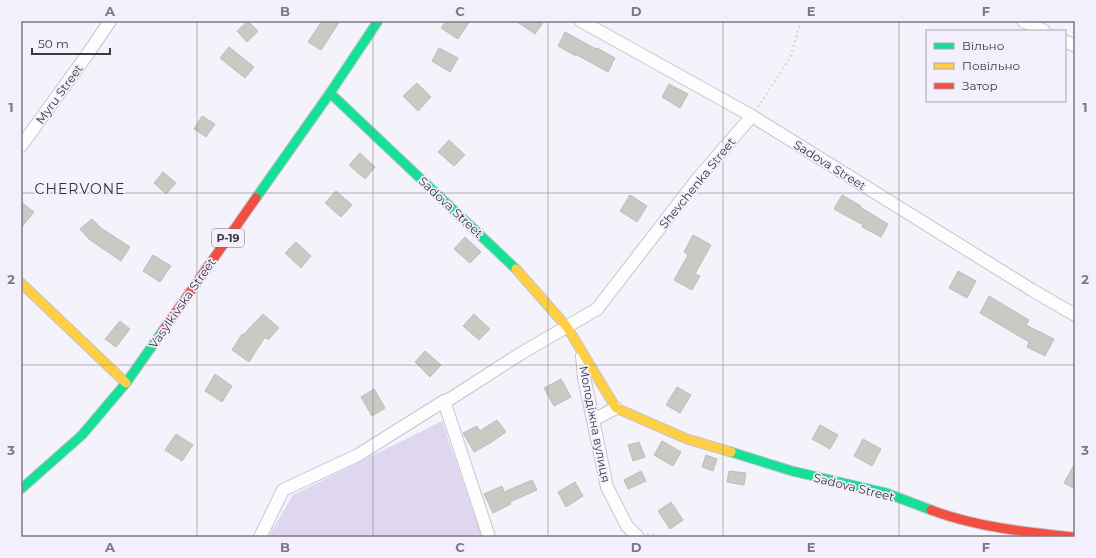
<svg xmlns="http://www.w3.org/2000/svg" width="1096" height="558" font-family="Montserrat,sans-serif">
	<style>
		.green { fill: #dfd7f0 }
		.building { fill: #cbc9c3; stroke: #bfbdbc }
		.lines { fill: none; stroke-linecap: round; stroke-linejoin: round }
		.street-casing { stroke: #c7c4cc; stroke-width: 14 }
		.fast-casing { stroke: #c7c4cc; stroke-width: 11 }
		.slow-casing { stroke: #c7c4cc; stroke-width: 11 }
		.jam-casing { stroke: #c7c4cc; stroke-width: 11 }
		.path { stroke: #d5d4d7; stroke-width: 2; stroke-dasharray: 2 3; stroke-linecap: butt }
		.street { stroke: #fdfdfe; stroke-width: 12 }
		.fast { stroke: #16e098; stroke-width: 9 }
		.slow { stroke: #ffcf43; stroke-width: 9 }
		.jam { stroke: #f24e42; stroke-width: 9 }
		.grid { fill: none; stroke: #7c7982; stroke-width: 1; stroke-opacity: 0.55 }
		.labels { text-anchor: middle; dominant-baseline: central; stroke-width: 3.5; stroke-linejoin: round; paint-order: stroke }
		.shield { fill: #f3effd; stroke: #726f7a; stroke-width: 1 }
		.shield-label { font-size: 11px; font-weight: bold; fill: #3b3842 }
		.street-label { font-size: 12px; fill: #3b3842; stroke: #f3effd }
		.quarter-label { font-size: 14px; letter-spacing: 1px; fill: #352f42; stroke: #f3effd }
		.neatline { fill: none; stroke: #7c7982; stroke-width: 1.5 }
		.grid-label { font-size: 13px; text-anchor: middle; font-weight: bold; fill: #7c7982 }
	</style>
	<rect width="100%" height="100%" fill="#f4f2fa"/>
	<path class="green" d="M442,421L482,537H268L293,495Z"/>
	<path class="building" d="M248,21L258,31L247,42L237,31Z
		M322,21H340L321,50L308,42Z
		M446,21H470L458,39L441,28Z
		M516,21H544L535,34Z
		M565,32L596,49L597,48L615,58L608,72L577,55L576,56L558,46Z
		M229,47L254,67L245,78L220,58Z
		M439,48L458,58L450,72L432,61Z
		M417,83L431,97L418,111L403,96Z
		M669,84L688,94L680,108L662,97Z
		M202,116L215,124L206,137L194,129Z
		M449,140L465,155L454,166L438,152Z
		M360,153L375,167L365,179L349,165Z
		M163,172L176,183L166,194L154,183Z
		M336,191L352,205L341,217L325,203Z
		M630,195L647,206L637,222L620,211Z
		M842,195L861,206L860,207L888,224L881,237L862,227L863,225L834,209Z
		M21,202L34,212L21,228Z
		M92,219L101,228L130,247L121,261L90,240L80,229Z
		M693,235L711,245L695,274L700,276L692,290L674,280L688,255L684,252Z
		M465,237L481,252L470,263L454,249Z
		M296,242L311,256L301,268L285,253Z
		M153,255L171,266L160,282L143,271Z
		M958,271L976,281L967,298L949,288Z
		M989,296L1029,320L1026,325L1054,339L1045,356L1027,347L1029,342L980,313Z
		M263,314L279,328L268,340L265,337L249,362L232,350L242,334L243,335Z
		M474,314L490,329L479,340L463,326Z
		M120,321L130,329L116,347L105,339Z
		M425,351L441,365L430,377L415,362Z
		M215,374L232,386L222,402L205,391Z
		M561,379L571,397L554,406L544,388Z
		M677,387L691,395L680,413L666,405Z
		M374,389L385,408L372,416L361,397Z
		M497,420L506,432L492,442L474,452L463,433L477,426L480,431Z
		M820,425L838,435L830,449L812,439Z
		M176,434L193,445L182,461L165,450Z
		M863,439L881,449L872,466L854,456Z
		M662,441L681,452L673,466L654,455Z
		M639,442L645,457L633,461L628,445Z
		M706,455L717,459L713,471L702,467Z
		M1075,463V489L1064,483Z
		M641,471L646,481L628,489L624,480Z
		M729,471L746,473L744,485L727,482Z
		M532,480L537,490L510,502L511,504L493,513L484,494L502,486L504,492Z
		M575,482L583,496L566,507L558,492Z
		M671,502L683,520L670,529L658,511Z"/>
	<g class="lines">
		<defs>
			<path id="street" d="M581,21L752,116L1032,290L1075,315
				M1023,21L1044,31
				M1065,41L1075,46
				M21,146L87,55L110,21
				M582,356L584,377L593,420L607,487L627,526L638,537
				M444,401L489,537
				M593,420L616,408
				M260,537L283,490L358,455L444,401L450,399L520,354L597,309L699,177L752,116"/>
			<path id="fast" d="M330,93L516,269
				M256,198L330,93L378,21
				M731,452L792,471L886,493L931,510
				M21,489L82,435L126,383L162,332"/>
			<path id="slow" d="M516,269L567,327L616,408L687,439L731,452
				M21,283L126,383"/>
			<path id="jam" d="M162,332L256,198
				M931,510C976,527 1026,532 1073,537"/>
		</defs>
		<use href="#street" class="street-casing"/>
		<use href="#fast" class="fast-casing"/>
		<use href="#slow" class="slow-casing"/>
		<use href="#jam" class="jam-casing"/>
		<path class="path" d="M758,107L790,58L801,21
			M647,534L663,537"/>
		<use href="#street" class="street"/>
		<use href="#fast" class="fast"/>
		<use href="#slow" class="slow"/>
		<use href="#jam" class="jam"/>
	</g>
	<path class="grid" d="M197,21V537M373,21V537M548,21V537M723,21V537M899,21V537M21,193H1075M21,365H1075"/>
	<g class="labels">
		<rect class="shield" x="212" y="229" width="32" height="18" rx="3"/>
		<g class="shield-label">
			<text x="228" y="238">Р-19</text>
		</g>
		<g class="street-label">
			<text transform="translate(59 94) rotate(-54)">Myru Street</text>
			<text transform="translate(830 165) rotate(32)">Sadova Street</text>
			<text transform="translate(697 183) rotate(-51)">Shevchenka Street</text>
			<text transform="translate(451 207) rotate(43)">Sadova Street</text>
			<text transform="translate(182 303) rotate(-55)">Vasylkivska Street</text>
			<text transform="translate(595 424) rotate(79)">Молодіжна вулиця</text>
			<text transform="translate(854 487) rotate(14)">Sadova Street</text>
		</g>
		<g class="quarter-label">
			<text x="80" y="189">CHERVONE</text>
		</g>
	</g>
	<rect width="1096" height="558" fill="none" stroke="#f3effd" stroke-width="44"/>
	<rect x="926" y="30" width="140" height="72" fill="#f3effd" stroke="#a9a6b2"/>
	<rect x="934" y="43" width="20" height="6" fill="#16e098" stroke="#a9a6b2"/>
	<text x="962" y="50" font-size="12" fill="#3b3842">Вільно</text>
	<rect x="934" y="63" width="20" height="6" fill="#ffcf43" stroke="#a9a6b2"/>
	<text x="962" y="70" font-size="12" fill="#3b3842">Повільно</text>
	<rect x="934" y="83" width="20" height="6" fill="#f24e42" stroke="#a9a6b2"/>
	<text x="962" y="90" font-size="12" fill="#3b3842">Затор</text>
	<path d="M32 48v6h78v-6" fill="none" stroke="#3b3842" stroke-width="2"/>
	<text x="38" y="48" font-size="12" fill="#3b3842" stroke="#f3effd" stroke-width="3" paint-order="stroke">50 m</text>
	<rect x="22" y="22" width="1052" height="514" class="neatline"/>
	<g class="grid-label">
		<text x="110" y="16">A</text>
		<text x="285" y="16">B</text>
		<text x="460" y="16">C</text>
		<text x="636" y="16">D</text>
		<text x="811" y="16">E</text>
		<text x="986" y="16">F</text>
		<text x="11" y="112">1</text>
		<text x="1085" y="112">1</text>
		<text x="11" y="284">2</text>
		<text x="1085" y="284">2</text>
		<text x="11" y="455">3</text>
		<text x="1085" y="455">3</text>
		<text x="110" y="552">A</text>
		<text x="285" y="552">B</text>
		<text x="460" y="552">C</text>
		<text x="636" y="552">D</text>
		<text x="811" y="552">E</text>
		<text x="986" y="552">F</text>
	</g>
</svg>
